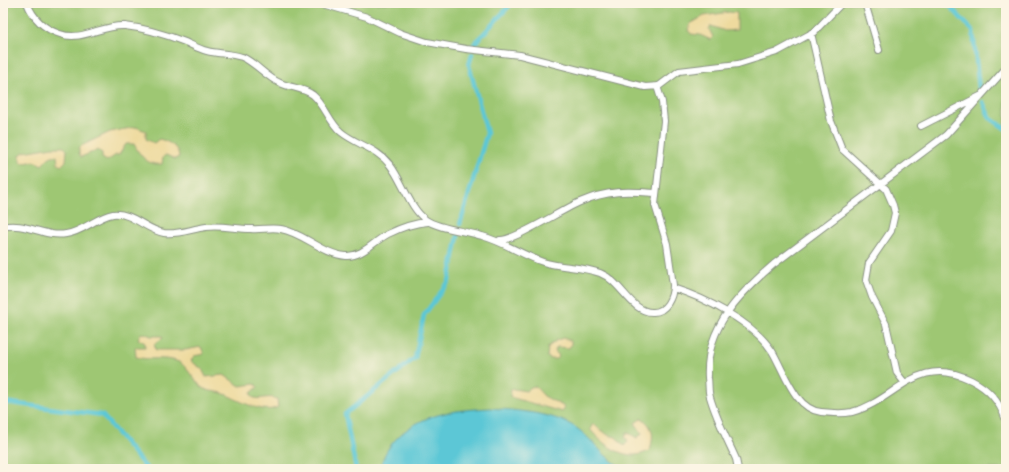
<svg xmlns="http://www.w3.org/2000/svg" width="1009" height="472" font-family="Vollkorn,serif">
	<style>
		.green { fill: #9ec773; stroke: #5e8254 }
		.sand { fill: #eeda9e; stroke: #868c69 }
		.water { fill: #5cc7d6; stroke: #3e8285 }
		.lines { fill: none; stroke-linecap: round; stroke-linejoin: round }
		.stream { stroke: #5cc7d6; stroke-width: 4.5 }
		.building { fill: #de9283 }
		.service-casing { stroke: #8a9282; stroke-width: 8 }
		.service { stroke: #fff; stroke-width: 6 }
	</style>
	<rect width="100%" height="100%" fill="#fcf5e5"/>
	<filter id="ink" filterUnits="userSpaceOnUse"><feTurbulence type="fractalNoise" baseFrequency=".025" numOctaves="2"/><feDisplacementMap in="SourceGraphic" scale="8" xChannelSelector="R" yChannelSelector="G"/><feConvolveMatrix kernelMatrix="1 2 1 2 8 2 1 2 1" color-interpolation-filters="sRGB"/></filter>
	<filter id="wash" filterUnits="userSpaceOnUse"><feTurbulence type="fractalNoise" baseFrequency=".012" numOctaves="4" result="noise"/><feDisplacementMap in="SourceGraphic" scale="16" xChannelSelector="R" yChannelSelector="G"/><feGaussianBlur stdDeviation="0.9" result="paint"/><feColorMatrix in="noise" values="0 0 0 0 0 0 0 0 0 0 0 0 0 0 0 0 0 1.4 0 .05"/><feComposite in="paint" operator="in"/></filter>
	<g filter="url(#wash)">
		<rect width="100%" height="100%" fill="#f6e8d0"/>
		<path class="green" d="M3,3H1006V469H3Z"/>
		<path class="sand" d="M729,12L737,13V30L725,31L711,26L709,29L713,37L711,40L700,35L691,34L688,30L690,24L704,16Z
			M136,127L146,131V139L154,143L159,139C168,141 179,147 179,157L175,159L166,155L163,157L162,164C148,166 140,156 134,144H126L119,155H116L107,161L102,158V153L98,150L81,157L79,153V148L81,146L110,132Z
			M52,147H64L67,150L66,161L61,166L58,164L57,156C50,154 47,160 42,165C31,158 29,165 20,162V155L24,152Z
			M144,333L151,336H162L163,338L154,344L156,350H185L201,347L204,354L194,356L191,361L202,369L206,377L224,375L240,386L255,384L258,387L251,393L252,397C260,401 268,395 277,399L278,407C263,416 236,398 222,393C215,391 208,392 202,387C194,381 186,365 179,362C165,356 149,361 136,357L135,347H145V343L138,339L140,334Z
			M563,338L571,341V345L569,348L557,347L555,351L559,356L556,359H551L547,357L548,347L557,340Z
			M535,386L544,396L563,406L564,410L562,412L510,397L511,390L514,389L526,391L531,387Z
			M642,418C654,428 654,435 650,450C629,464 603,446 590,429L593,424L608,435L616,437L624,446L628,441L625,437L627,432L637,438L642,433L635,423Z"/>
		<path class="water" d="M491,408C518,411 551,412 575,427C594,439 605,462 627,469H380C382,463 384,454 388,449C412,414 452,410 491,408Z"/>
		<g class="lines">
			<path class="stream" d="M947,3L973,31L979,89
				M474,44L512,3
				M983,102L990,118L1006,129
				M460,224L487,133L469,65L472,54
				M3,402L102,415L147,469
				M356,469L345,414L415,358L424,315L449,281L458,236"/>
		</g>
		<g id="blocks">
			<path class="building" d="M848,466L849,469H800V468Z"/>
		</g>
	</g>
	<g filter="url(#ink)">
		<use href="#blocks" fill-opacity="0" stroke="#8a9282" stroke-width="1"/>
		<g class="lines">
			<defs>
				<path id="service" d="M27,3C33,18 44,29 60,34C82,42 103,24 125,26C144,28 167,35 185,42C192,45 199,49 207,51C218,54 230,53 242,57C256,63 266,77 280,83C291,88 304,88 313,95C325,105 329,122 341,132C357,145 377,148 390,165C402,180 410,209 426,220C439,229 467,231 482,236C504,242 522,255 543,262C562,268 582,266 600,273C621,281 631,312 652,312C666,313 673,297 673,285L667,244L655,205L664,121L662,102L657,86
					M319,3L367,17L400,33L427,42L466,49L520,55L645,87L659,86L679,71L738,64L777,52L814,32L842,3
					M865,3L879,50
					M811,33L831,121L842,149L886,189L893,205L895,213L891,231L869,263L866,280L872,297L886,324L897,373L904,382
					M921,126L980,96
					M3,227C24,221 45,238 66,234C83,232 96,217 113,214C132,212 146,230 164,233C178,235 191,229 206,227C221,225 236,229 251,229C261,230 271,227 281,229C304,233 322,254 346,256C362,257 374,241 388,234C400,228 415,223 428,222
					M500,240C514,241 563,209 580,202C608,190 626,191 655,193
					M673,288C705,298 753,322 772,351C784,370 794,409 821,412C830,413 843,414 852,412C896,401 916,353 971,380C989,389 999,401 1006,420
					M738,469L736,459C727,439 716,418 710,397C708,391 709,384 708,378C705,328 739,294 774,264L946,135L1006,68"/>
			</defs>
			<use href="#service" class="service-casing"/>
			<use href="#service" class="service"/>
		</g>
	</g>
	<rect width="1009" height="472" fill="none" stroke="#fcf5e5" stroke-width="16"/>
</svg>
